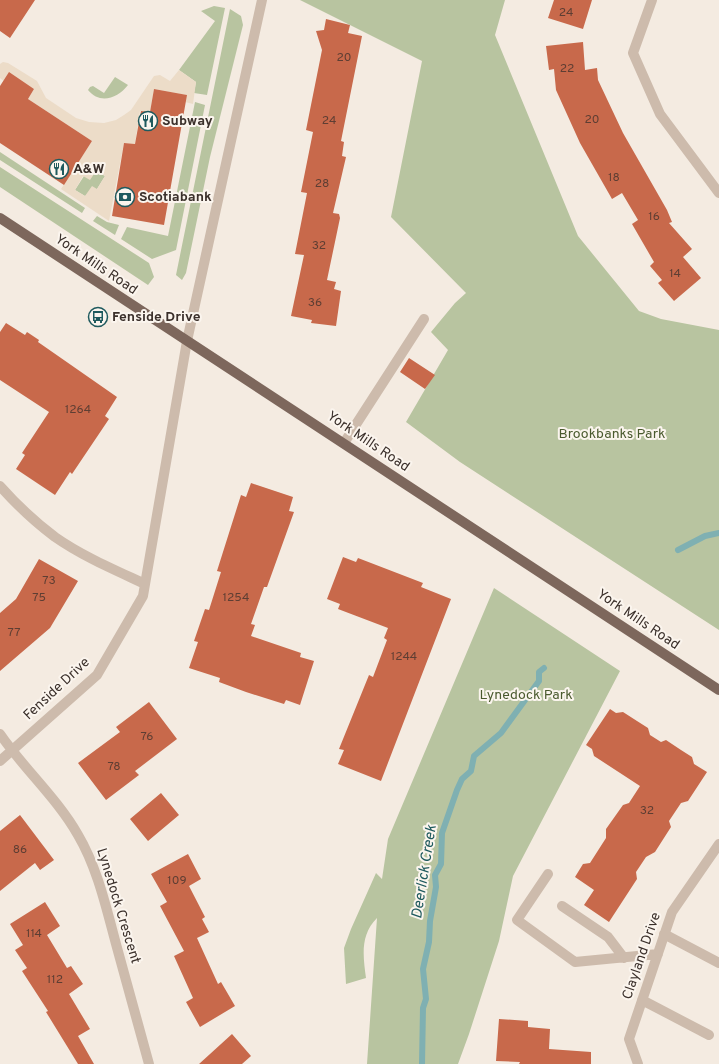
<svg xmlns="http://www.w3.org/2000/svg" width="719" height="1064" font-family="Overpass,sans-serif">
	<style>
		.green { fill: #b8c4a0 }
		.plaza { fill: #ecdcc8; fill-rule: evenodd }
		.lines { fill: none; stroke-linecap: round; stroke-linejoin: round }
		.stream { stroke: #7fb0b2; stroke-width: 6 }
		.building { fill: #c8694b }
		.minor { stroke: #cdbbac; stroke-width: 10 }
		.major { stroke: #7d675c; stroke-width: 10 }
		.labels { text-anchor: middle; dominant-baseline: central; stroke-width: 4; stroke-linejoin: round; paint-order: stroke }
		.number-label { font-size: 12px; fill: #5e3e33 }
		.poi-label { font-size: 14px; font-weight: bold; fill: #3b302b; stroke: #fbf5ee; text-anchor: start }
		.street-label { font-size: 14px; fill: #3b302b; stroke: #fbf5ee }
		.park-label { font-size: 14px; fill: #4a5a2e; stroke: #fbf5ee }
		.water-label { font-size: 15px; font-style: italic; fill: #1f5a5e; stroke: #fbf5ee }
	</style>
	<rect width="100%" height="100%" fill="#f4ebe1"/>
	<path class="green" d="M505,0L495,35L578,236L639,311L661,319L719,330V630L460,462L406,422L448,350L431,332L455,303L466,293L391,217L422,61L300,0Z
		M214,6L225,8L207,95L194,93L196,82L179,70L215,21L201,11Z
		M230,9L241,16L243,25L210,157L186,273L182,280L176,275Z
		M115,77L128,85C118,98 100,105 88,90L90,87L93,86L104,93Z
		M195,102L205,105L176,250L152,259L121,239L127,227L168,236Z
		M0,152L85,208L82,213L0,160Z
		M0,167L149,263L154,277L148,285L0,187Z
		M96,171L105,176L97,189L85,196L75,190L84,176Z
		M97,216L107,222L119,225L115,235L93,221Z
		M494,588L620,671L513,876L499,941L469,1034L458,1064H367L377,918C360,935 363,956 366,978L346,984L344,948L351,929L376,873L382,879L388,839Z"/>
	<path class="plaza" d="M3,62L8,63L37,81L46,98L76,118L89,122L104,123L116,120L124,115L131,110L154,76L160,75L170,81L179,70L196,82L193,104L185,102L186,95L154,89L150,112L140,111L135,144L124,143L109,221L61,189L92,141L28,99L34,89L9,73L4,81L0,78V64ZM96,171L105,176L97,189L92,186L85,196L75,190L83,176L90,180Z"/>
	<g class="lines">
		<path class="stream" d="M678,550L705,536L719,533
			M422,1064L423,1008L426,999L423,969L429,942L430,921L436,887L435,875L441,864L442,833L457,790L462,779L471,771L474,756L501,733L539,681V672L544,668"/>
	</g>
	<path class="building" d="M0,0H35L10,38L0,31Z
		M554,0H592L583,29L548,18Z
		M326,19L350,25L348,33L362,36L341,141L344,142L342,156L346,157L333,213L339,214L340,218L327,280L336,282L334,289L341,291L336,326L311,323L312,320L291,316L304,255L295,254L307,193L301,192L313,132L306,130L322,50L316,31L324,30Z
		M583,42L585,70L597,68L598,80L623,133L667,210L672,222L669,223L692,249L683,257L701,278L674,301L658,283L662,280L650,266L654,262L632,224L638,220L622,193L612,199L580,143L556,90L554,69L549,70L546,46Z
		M9,72L34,89L28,99L92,141L64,185L0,143V86Z
		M154,89L187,95L164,225L112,216L124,143L135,144L141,111L150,112Z
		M6,323L25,335L27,332L39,340L38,342L117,397L105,416L109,419L72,474L70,472L55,495L16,469L25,455L22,453L49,412L0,380V332Z
		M409,358L435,375L425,389L400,372Z
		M251,483L293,497L289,511L294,512L267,587H264L251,624L255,625L251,636L301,653L300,657L314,661L300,705L286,700L284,704L246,692L219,682L220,678L189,668L198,642L194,641L205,609L209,610L221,572L217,571L241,495L246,497Z
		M343,557L356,562L358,558L423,583L421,587L451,599L381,781L338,764L344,750L339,749L369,675L373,677L387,640L384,638L388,628L338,609L340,604L327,599Z
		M39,559L78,581L50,628L0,671V613L16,599Z
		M149,702L177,739L135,771L139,775L106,800L78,763L120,732L116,727Z
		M610,709L616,713L623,712L637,721L648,728L650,735L661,742L666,740L681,750L692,757L694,764L707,772L688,801L681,803L669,821L671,827L655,852L646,857L636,872L637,879L609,922L584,905L594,890L575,877L583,864L590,863L606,838V829L623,805L629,803L640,786L594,756L592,749L586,745Z
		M161,793L179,815L148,841L130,819Z
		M20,815L54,860L40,870L35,863L0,891V831Z
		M188,854L201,879L189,886L205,917L202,919L209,932L197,938L218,984L221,982L235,1006L200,1027L186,1002L193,998L174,956L184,951L160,906L167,902L151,874Z
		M45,902L60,926L47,935L67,968L71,966L83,984L69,994L90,1029L78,1036L94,1064H78L46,1012L48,1011L22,971L27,968L15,950L23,945L10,924Z
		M499,1019L528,1021V1027L550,1029L549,1049L591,1052V1064H519L520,1062L496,1061Z
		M232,1034L251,1056L242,1064H199Z"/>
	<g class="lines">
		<path class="minor" d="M652,0L633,53L660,114L719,193
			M344,443L424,319
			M0,486C16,504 35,522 55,537C82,556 115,570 145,584
			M0,734C24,769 57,798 78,835C97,867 106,907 116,944C127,984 138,1024 149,1064
			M0,761L97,675L143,596L187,341L262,0
			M548,874L517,920L575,962L658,954
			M562,906L608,937L624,958
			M664,934L719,963
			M642,1000L709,1035
			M638,1064L629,1039L672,912L719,844"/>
		<path class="major" d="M0,218L719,690"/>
	</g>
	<defs>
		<symbol id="restaurant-ring" viewBox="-11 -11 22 22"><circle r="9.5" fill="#fbf5ee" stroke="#1f5a5e" stroke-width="1.5"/><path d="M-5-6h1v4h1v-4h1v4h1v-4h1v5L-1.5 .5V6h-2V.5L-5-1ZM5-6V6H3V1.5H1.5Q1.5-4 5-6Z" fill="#1f5a5e"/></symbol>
		<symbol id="bank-ring" viewBox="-11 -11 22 22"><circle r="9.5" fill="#fbf5ee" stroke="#1f5a5e" stroke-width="1.5"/><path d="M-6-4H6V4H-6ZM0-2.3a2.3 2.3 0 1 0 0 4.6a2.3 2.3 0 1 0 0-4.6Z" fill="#1f5a5e"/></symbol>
		<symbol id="bus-ring" viewBox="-11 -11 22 22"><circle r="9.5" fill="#fbf5ee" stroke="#1f5a5e" stroke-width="1.5"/><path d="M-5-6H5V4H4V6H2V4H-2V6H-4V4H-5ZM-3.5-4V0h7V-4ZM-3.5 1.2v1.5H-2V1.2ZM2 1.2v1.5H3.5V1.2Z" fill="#1f5a5e"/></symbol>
	</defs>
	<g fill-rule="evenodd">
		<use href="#restaurant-ring" x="137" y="110" width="22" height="22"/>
		<use href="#restaurant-ring" x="48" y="158" width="22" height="22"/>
		<use href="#bank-ring" x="114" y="186" width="22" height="22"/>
		<use href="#bus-ring" x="87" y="306" width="22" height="22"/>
	</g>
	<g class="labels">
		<g class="number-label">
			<text x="566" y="13">24</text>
			<text x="344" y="58">20</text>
			<text x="567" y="69">22</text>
			<text x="592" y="120">20</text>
			<text x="329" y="121">24</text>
			<text x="614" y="178">18</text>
			<text x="322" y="184">28</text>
			<text x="654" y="217">16</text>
			<text x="319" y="246">32</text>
			<text x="675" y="274">14</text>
			<text x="315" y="303">36</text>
			<text x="78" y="410">1264</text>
			<text x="49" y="581">73</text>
			<text x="39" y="598">75</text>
			<text x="236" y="598">1254</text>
			<text x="14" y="633">77</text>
			<text x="404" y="657">1244</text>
			<text x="147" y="737">76</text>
			<text x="114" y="767">78</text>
			<text x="647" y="811">32</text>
			<text x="20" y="850">86</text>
			<text x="177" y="881">109</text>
			<text x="34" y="934">114</text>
			<text x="55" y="980">112</text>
		</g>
		<g class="poi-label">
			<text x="162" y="121">Subway</text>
			<text x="73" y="169">A&amp;W</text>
			<text x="139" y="197">Scotiabank</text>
			<text x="112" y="317">Fenside Drive</text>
		</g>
		<g class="street-label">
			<text transform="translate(96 265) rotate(34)">York Mills Road</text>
			<text transform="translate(368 442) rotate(34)">York Mills Road</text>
			<text transform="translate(638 620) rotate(34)">York Mills Road</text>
			<text transform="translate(57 689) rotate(-43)">Fenside Drive</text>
			<text transform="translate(118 906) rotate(73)">Lynedock Crescent</text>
			<text transform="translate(642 956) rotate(-71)">Clayland Drive</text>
		</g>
		<g class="park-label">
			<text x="612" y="434">Brookbanks Park</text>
			<text x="526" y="695">Lynedock Park</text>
		</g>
		<g class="water-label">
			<text transform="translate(425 872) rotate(-81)">Deerlick Creek</text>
		</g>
	</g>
</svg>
